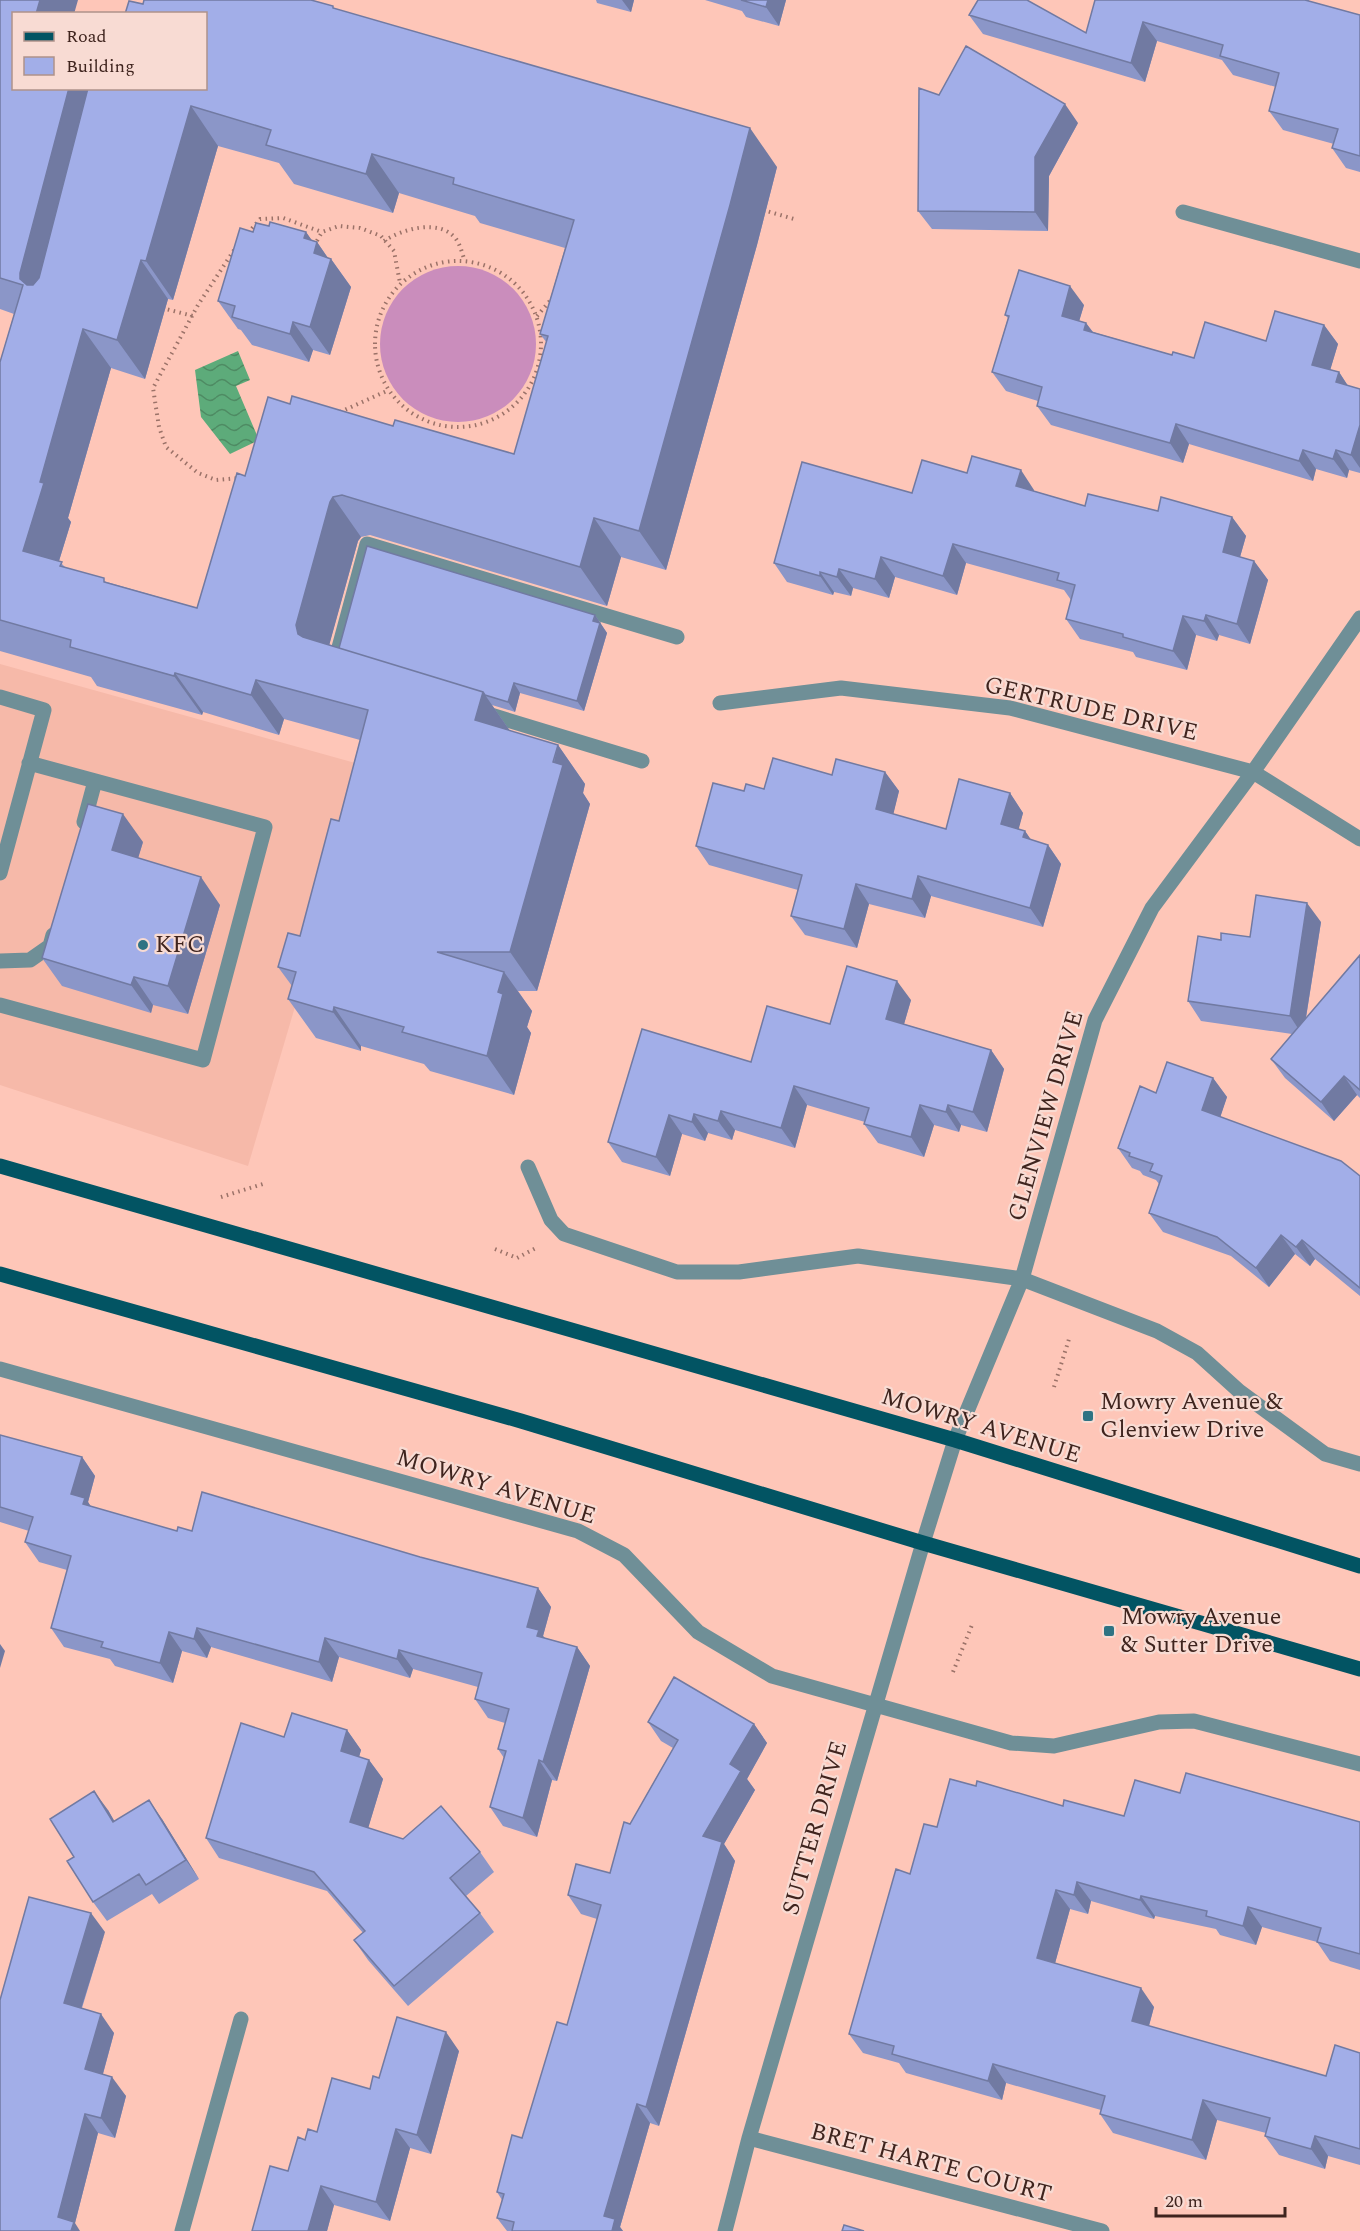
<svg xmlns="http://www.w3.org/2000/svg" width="1360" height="2231" font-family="Spectral,serif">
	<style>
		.built { fill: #f6b9a9 }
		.green { fill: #ca8dbc }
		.water { fill: url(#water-waves) }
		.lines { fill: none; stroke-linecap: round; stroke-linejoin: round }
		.path { stroke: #9b7268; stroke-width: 4; stroke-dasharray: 1.5 4.5; stroke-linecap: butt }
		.minor { stroke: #6f8f97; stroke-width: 15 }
		.major { stroke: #025463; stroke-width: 15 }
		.wall { fill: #8b96c8; fill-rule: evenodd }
		.shaded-wall { fill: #717aa2 }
		.building { fill: #a2aee8; stroke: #717aa2; stroke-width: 1.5; fill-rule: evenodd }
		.poi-dot { fill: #2f7383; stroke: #f8dbd3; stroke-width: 2 }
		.labels { text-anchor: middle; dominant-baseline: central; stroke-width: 4.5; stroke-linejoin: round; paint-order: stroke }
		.street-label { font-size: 24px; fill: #3f241e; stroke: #f8dbd3 }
		.poi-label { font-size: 24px; fill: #3f241e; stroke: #f8dbd3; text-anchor: start }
	</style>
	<defs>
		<pattern id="water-waves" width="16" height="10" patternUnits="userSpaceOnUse" patternTransform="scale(1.5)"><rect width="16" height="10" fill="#5dab7a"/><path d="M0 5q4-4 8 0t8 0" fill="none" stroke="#4e8b63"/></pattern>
	</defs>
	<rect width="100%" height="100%" fill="#fec6b8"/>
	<path class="built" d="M0,664L366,766L248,1166L0,1085Z"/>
	<path class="green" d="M380 344a78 78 0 1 1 156 0a78 78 0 1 1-156 0Z"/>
	<path class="water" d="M238,351L250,380L236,386L259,440L230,454L201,417L195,370Z"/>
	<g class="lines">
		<path class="path" d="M763,210L794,219
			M248,233L260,219L283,218L322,232
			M384,241C402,229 440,218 456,239C461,246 462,254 465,261
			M314,246L322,232L339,226L360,228L381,236L394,251L400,283
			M234,250L198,305L153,388L159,427L166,447L198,473L216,480L239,478
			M375 344a83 83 0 1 1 166 0a83 83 0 1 1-166 0Z
			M162,308L193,316
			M537,316L554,296
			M340,412L389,390
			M221,1197L263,1184
			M495,1249L517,1258L536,1248
			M1054,1387L1069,1339
			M953,1672L972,1625"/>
		<path class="minor" d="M1183,212L1360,261
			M334,666L367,544L677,637
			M0,697L44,710L0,873
			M720,703L841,688L1010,708L1253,772L1360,839
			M481,712L642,761
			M84,822L95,781
			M0,961L30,960L50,946L53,935
			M0,1005L203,1060L265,827L29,763
			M528,1167L551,1220L564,1234L677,1272H739L858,1256L1022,1279L1157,1331L1197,1353L1239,1391L1325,1454L1360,1464
			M0,1369L578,1531L624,1555L698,1632L772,1676L1011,1743L1054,1746L1159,1722L1194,1721L1360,1764
			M749,2138L1102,2231
			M182,2231L241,2019
			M725,2231L749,2138L923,1543L955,1440L1022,1279L1095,1020L1152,908L1253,772L1360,618"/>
		<path class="major" d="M0,1166L955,1440L1360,1566
			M0,1274L521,1421L923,1543L1360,1669"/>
	</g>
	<path class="wall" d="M0,0L14,88H206L143,4L335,9L777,167L757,245L666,570L621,557L607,606L370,535L361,537L358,541L329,645L339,648L595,615L607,633L584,711L520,693L515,712L492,705L510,731L558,745L585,784L583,793L590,804L537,991H518L532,1011L527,1027L531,1033L514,1095L430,1071L424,1064L361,1046V1051L316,1038L288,999L292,986L278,967L300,936L339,821L360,740L284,719L279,735L203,712L202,715L97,686L91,677L0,651V362L14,314L0,309ZM218,146L279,163L294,184L393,213L399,193L475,216L480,223L565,248L540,334L547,343L514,454L393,426L290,404L245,476L197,608L107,582L66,568L59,561L71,522L68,518L111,368L145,379L168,299L173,300Z
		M596,0H634L631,12L597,3Z
		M705,0H786L779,26L746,17L742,11Z
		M1095,0H1309V1L1360,15V172L1346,168L1332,148L1334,144L1283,130L1269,111L1276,87L1233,75L1222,60L1157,41L1145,82L983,34L969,15L1086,33Z
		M1078,123L1049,176L1048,231L932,229L918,211Z
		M269,226L306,232L312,241L317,242L328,258L331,259L351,287L330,355L313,350L309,362L252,345L241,330L238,329L218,301Z
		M1084,305L1079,321L1086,323L1093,332L1172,355L1194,358L1266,341L1324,325L1338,344L1330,370L1339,372L1348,386L1360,389V473L1349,470L1347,478L1316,469L1313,481L1189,444L1183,463L1051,425L1037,406L1038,401L1006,391L992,372L1008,318L1005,315Z
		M967,473L1034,490V491L1085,506L1232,517L1246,536L1240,557L1254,561L1268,580L1250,644L1219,635L1217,641L1196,635L1187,670L1136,657L1133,652L1080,639L1066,619L1071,600L1064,590L966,563L957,595L895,577L889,598L853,588L851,596L834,592L833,595L787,582L774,563L912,493Z
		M885,772L899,791L893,814L946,829L1010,793L1023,813L1018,829L1025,831L1031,840L1048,845L1061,864L1043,927L931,896L925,918L869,904L857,948L805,935L791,916L798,890L709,865L696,846L744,791L764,789L832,775Z
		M143,842L138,858L220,905L188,1014L153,1005L151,1013L62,986L42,958Z
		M1321,922L1306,1018L1360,955V1098L1357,1095L1334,1121L1285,1078L1271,1059L1292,1034L1201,1021L1188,1001L1221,940L1250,937Z
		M911,1000L904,1024L991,1050L1004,1069L987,1132L961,1125L959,1132L934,1125L924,1157L878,1143L864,1124L865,1122L807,1105L795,1148L735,1130L732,1140L708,1133L705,1141L682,1134L670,1176L622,1162L608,1142L751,1062L830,1024Z
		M1213,1078L1227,1097L1220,1117L1360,1176V1296L1315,1259L1310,1266L1295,1254L1269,1287L1231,1256L1163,1232L1149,1213L1159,1184L1156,1180L1143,1175L1140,1171L1132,1168L1118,1148L1156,1093Z
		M0,1435L82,1457L95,1476L88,1502L91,1507L177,1531H192L420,1557L538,1588L551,1607L543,1636L545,1638L577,1647L590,1666L557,1781L552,1780L537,1837L503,1826L490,1807L504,1758L498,1749L505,1723L488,1718L475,1699L478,1687L413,1669L410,1678L339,1657L332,1682L211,1647L207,1658L182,1651L173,1683L115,1666L110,1659L64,1647L51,1628L67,1570L39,1562L25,1542L29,1531L0,1522Z
		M648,1722L754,1724L767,1743L747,1779L755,1790L724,1844L735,1861L659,2126L650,2123L620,2227L623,2231H507L497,2218L502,2200L497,2192L522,2138L567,2025L597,1919L581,1914L568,1895L610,1873L630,1824L673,1748L661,1741Z
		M347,1730L361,1750L359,1757L369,1760L383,1779L368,1828L403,1839L480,1852L494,1872L466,1896L480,1913L494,1932L408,2006L368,1960L354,1940L363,1933L327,1891L219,1858L206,1838L284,1737Z
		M976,1786L1063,1806L1124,1816L1180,1793L1360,1822V1970L1330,1961L1317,1942L1262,1927L1256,1945L1220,1935L1216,1929L1155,1916L1154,1919L1091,1901L1088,1914L1070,1909L1055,1963L1154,2007L1149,2026L1326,2076L1360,2053V2165L1328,2156L1325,2169L1279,2155L1265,2136L1266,2133L1217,2120L1206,2160L1113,2133L1100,2114L1101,2110L1006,2083L1002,2100L906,2073L899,2063L863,2053L849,2034L910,1874L937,1827Z
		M108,1810L114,1821L162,1819L199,1879L159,1904L152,1894L107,1921L93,1902L74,1857Z
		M105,1932L82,2008L114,2033L103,2074L126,2096L115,2138L98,2133L75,2223L0,2231Z
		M459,2051L431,2154L410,2148L390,2221L334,2205L327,2231H252L288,2171L305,2140L317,2132L370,2089L379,2078Z"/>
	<path class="shaded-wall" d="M40,0H78L74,14H36Z
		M622,0H634L631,12Z
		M768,0H786L779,26L766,7Z
		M1143,22L1157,41L1145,82L1131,63Z
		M69,88H107L48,313L20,279V273Z
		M1065,104L1078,123L1049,176L1048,231L1035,212V157Z
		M191,106L218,146L173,300L146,261Z
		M750,128L777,167L757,245L666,570L639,531Z
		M372,154L399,193L393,213L366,174Z
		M306,232L316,246L317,242L330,261L331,259L351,287L330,355L310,327L304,238Z
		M141,260L168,299L145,379L117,340Z
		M1070,286L1084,305L1075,335L1062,316Z
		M293,322L313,350L309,362L290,334Z
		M1086,323L1100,342L1084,330Z
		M1324,325L1338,344L1326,384L1312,365Z
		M83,329L111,368L68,518L71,522L50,590L23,551L40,482Z
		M1339,372L1352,392L1336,382Z
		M1176,424L1189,444L1183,463L1170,443Z
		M1360,425V468L1351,455Z
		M1303,450L1316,469L1313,481L1299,461Z
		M1336,450L1349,470L1347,478L1333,459Z
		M1021,470L1034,490L1030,505L1016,486Z
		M333,497L361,537L358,541L324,664L298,634L296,625L330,502Z
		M1232,517L1246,536L1236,571L1223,552Z
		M594,518L621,557L607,606L580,567Z
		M953,544L966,563L957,595L943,576Z
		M881,557L895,577L889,598L875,579Z
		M1254,561L1268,580L1250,644L1237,624Z
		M839,569L853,588L851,596L837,577Z
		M820,572L834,592L833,595L820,576Z
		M595,615L607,633L584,711L577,701Z
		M1206,615L1219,635L1217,641L1204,621Z
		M1183,616L1196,635L1187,670L1173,651Z
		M175,673L203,712L202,715L174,676Z
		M256,680L284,719L279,735L251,695Z
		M514,683L520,693L515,712L508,702Z
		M483,692L510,731L475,720Z
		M558,745L585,784L583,793L590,804L537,991L510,952Z
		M885,772L899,791L890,828L876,809Z
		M1010,793L1023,813L1015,843L1001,824Z
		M123,814L143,842L132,878L112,850Z
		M1025,831L1038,850L1023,837Z
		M1048,845L1061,864L1043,927L1030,908Z
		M918,876L931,896L925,918L912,899Z
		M201,877L220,905L188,1014L168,986Z
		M856,884L869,904L857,948L844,929Z
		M1307,903L1321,922L1303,1036L1290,1016Z
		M504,972L532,1011L527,1027L531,1033L514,1095L487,1056L498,992Z
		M134,977L153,1005L151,1013L131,985Z
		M897,981L911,1000L900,1038L886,1019Z
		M334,1007L361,1046V1051L333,1012Z
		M991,1050L1004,1069L987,1132L973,1112Z
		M1344,1076L1357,1095L1334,1121L1321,1102Z
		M1213,1078L1227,1097L1216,1130L1202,1110Z
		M794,1086L807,1105L795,1148L781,1128Z
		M920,1105L934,1125L924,1157L911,1137Z
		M948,1105L961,1125L959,1132L946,1112Z
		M721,1111L735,1130L732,1140L718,1121Z
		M694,1114L708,1133L705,1141L692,1122Z
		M669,1115L682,1134L670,1176L656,1157Z
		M1281,1235L1295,1254L1269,1287L1256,1268Z
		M1302,1240L1315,1259L1310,1266L1296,1247Z
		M82,1457L95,1476L88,1502L98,1517L71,1494Z
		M538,1588L551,1607L543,1636L553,1649L527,1627Z
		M197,1628L211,1647L207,1658L194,1639Z
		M169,1632L182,1651L173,1683L160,1663Z
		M325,1638L339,1657L332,1682L319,1662Z
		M0,1644L5,1651L0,1668Z
		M577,1647L590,1666L557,1781L543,1762Z
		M399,1650L413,1669L410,1678L397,1659Z
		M754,1724L767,1743L747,1779L755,1790L724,1844L735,1861L659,2126L646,2107L703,1836L730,1764Z
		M347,1730L361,1750L355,1771L341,1751Z
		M369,1760L383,1779L364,1842L350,1822Z
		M539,1760L552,1780L537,1837L523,1818Z
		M94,1791L108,1810L126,1841L113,1822Z
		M149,1800L162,1819L199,1879L186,1860Z
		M1077,1882L1091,1901L1088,1914L1074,1895Z
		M1056,1890L1070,1909L1051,1978L1037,1958Z
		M1141,1896L1155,1916L1154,1919L1140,1900Z
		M1248,1907L1262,1927L1256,1945L1243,1926Z
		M91,1913L105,1932L77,2022L64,2003Z
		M1141,1988L1154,2007L1145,2040L1132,2021Z
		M101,2014L114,2033L99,2088L85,2069Z
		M446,2032L459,2051L431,2154L417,2135Z
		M993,2064L1006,2083L1002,2100L988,2081Z
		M112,2077L126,2096L115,2138L101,2118Z
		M1203,2100L1217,2120L1206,2160L1192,2140Z
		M637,2104L650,2123L620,2227L623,2231H612L604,2216Z
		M85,2114L98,2133L75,2223L80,2231H68L58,2217Z
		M396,2129L410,2148L390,2221L376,2202Z
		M1315,2136L1328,2156L1325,2169L1311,2149Z
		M321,2186L334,2205L327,2231H308Z"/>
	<path class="building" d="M0,0H40L36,14H14V88H69L20,273V279L27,285H33L39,278L88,88H206V14H125L129,1L143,4L144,0H311L333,6V8L750,128L730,205L639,531L594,518L580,567L342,495L333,497L330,502L296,625L298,634L303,637L483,692L475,720L558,745L553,762L563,765L510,952H437L504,972L498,992L503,994L487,1056L402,1032L404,1027L334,1007L333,1012L288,999L296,972L278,967L288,933L300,936L331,819L339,821L368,710L256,680L251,695L175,673L174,676L70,647L71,640L0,620V362L23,285L0,278ZM191,106L271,130L266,145L366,174L372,154L454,178L453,184L574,220L540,334L548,336L514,454L395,420L393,426L292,396L290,404L268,397L245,476L237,473L197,608L104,582V578L60,566L62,562L23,551L44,483L40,482L83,329L117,340L141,260L146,261Z
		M741,0H768L766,7Z
		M978,0H1027L1086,33L1095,0H1305L1360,15V156L1332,148L1338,129L1269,111L1279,73L1220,56L1223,45L1143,22L1131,63L969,15Z
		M966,46L1065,104L1035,157V212L918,211L919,88L939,95Z
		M270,222L306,232L304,238L317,242L314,253L331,259L310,327L293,322L290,334L232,317L235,306L218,301L240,228L253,232L256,223L269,226Z
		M1019,270L1070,286L1062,316L1086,323L1084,330L1172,355L1173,352L1194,358L1205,322L1266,341L1275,311L1324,325L1312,365L1339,372L1336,382L1360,389V425L1351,455L1336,450L1333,459L1303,450L1299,461L1176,424L1170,443L1037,406L1042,387L992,372L1009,316L1005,315Z
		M972,456L1021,470L1016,486L1085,506L1088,494L1158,511L1161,497L1232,517L1223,552L1254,561L1237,624L1206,615L1204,621L1183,616L1173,651L1123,637V634L1066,619L1075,585L1057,580L1059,573L953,544L943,576L881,557L875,579L839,569L837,577L820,572V576L774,563L802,462L912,493L922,460L967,473Z
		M367,546L595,615L593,621L600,623L577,701L514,683L508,702L485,695L483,692L339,648Z
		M773,758L832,775L836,759L885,772L876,809L946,829L959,779L1010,793L1001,824L1025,831L1023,837L1048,845L1030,908L918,876L912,899L856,884L844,929L791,916L802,875L696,846L713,783L744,791L746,784L764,789Z
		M88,804L123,814L112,850L201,877L168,986L134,977L131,985L42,958Z
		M1256,895L1307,903L1290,1016L1188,1001L1198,936L1221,940V933L1250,937Z
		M1360,955V1090L1344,1076L1321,1102L1271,1059Z
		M847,966L897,981L886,1019L991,1050L973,1112L948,1105L946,1112L920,1105L911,1137L864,1124L869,1108L794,1086L781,1128L721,1111L718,1121L694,1114L692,1122L669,1115L656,1157L608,1142L642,1029L751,1062L767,1006L830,1024Z
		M1167,1062L1213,1078L1202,1110L1341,1161L1360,1176V1288L1302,1240L1296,1247L1281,1235L1256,1268L1217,1237L1149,1213L1162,1176L1150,1171L1153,1164L1129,1156L1130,1153L1118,1148L1140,1086L1156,1093Z
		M0,1435L82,1457L71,1494L85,1498L83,1504L177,1531L178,1527L192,1531L202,1492L420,1557L538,1588L527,1627L539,1630L537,1636L577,1647L543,1762L539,1760L523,1818L490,1807L506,1751L498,1749L509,1709L475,1699L482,1673L399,1650L397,1659L325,1638L319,1662L197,1628L194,1639L169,1632L160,1663L101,1647L103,1642L51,1628L71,1556L25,1542L33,1517L0,1507Z
		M674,1677L754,1724L730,1764L741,1771L703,1836L722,1842L646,2107L637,2104L604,2216L615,2219L612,2231H512L514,2222L497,2218L504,2194L497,2192L512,2135L522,2138L557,2022L567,2025L601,1905L568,1895L576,1864L610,1873L624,1822L630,1824L678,1740L648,1722Z
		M292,1713L347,1730L341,1751L369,1760L350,1822L403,1839L441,1806L480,1852L450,1878L480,1913L394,1986L354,1940L365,1931L314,1872L206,1838L241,1723L284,1737Z
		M1186,1773L1360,1822V1954L1317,1942L1321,1928L1248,1907L1243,1926L1206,1916L1207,1911L1141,1896L1140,1900L1077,1882L1074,1895L1056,1890L1037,1958L1141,1988L1132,2021L1326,2076L1335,2045L1360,2053V2149L1315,2136L1311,2149L1265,2136L1270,2118L1203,2100L1192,2140L1100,2114L1105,2096L993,2064L988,2081L892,2054L894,2046L849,2034L896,1869L910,1874L924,1824L937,1827L950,1779L976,1786L977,1781L1063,1806L1064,1800L1124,1816L1135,1780L1180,1793Z
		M94,1791L113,1822L149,1800L186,1860L146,1885L139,1874L93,1902L67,1861L74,1857L50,1819Z
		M29,1897L91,1913L64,2003L101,2014L85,2069L112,2077L101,2118L85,2114L58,2217L74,2222L71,2231H0V2000Z
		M397,2017L446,2032L417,2135L396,2129L376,2202L321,2186L308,2231H252L270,2166L288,2171L298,2137L305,2140L308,2129L317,2132L332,2078L370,2089L373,2076L379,2078Z
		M844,2225L864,2231H842Z"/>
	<g class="poi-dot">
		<circle cx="143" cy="945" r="6"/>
		<rect x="1082" y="1410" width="12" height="12" rx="3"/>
		<rect x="1103" y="1625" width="12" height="12" rx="3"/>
	</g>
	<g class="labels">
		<g class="street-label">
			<text transform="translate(1091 709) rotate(13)">GERTRUDE DRIVE</text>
			<text transform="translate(1046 1116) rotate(-74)">GLENVIEW DRIVE</text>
			<text transform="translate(981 1426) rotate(17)">MOWRY AVENUE</text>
			<text transform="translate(496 1487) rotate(17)">MOWRY AVENUE</text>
			<text transform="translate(815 1828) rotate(-74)">SUTTER DRIVE</text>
			<text transform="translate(931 2163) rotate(15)">BRET HARTE COURT</text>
		</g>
		<g class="poi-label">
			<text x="155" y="945">KFC</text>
			<text x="1100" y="1402">Mowry Avenue &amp;<tspan x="1100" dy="28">Glenview Drive</tspan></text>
			<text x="1121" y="1617">Mowry Avenue<tspan x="1121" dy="28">&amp; Sutter Drive</tspan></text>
		</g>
	</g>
	<rect x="12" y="12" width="195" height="78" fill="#f8dbd3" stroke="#ae928b" stroke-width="1.5"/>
	<rect x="24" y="32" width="30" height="9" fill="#025463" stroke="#ae928b" stroke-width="1.5"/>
	<text x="66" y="42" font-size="18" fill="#3f241e">Road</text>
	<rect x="24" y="57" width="30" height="18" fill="#a2aee8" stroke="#ae928b" stroke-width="1.5"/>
	<text x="66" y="72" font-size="18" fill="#3f241e">Building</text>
	<path d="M1156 2207v9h129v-9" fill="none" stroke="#3f241e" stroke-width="3"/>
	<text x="1165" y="2207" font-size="18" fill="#3f241e" stroke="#f8dbd3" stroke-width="4.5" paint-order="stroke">20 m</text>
</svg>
